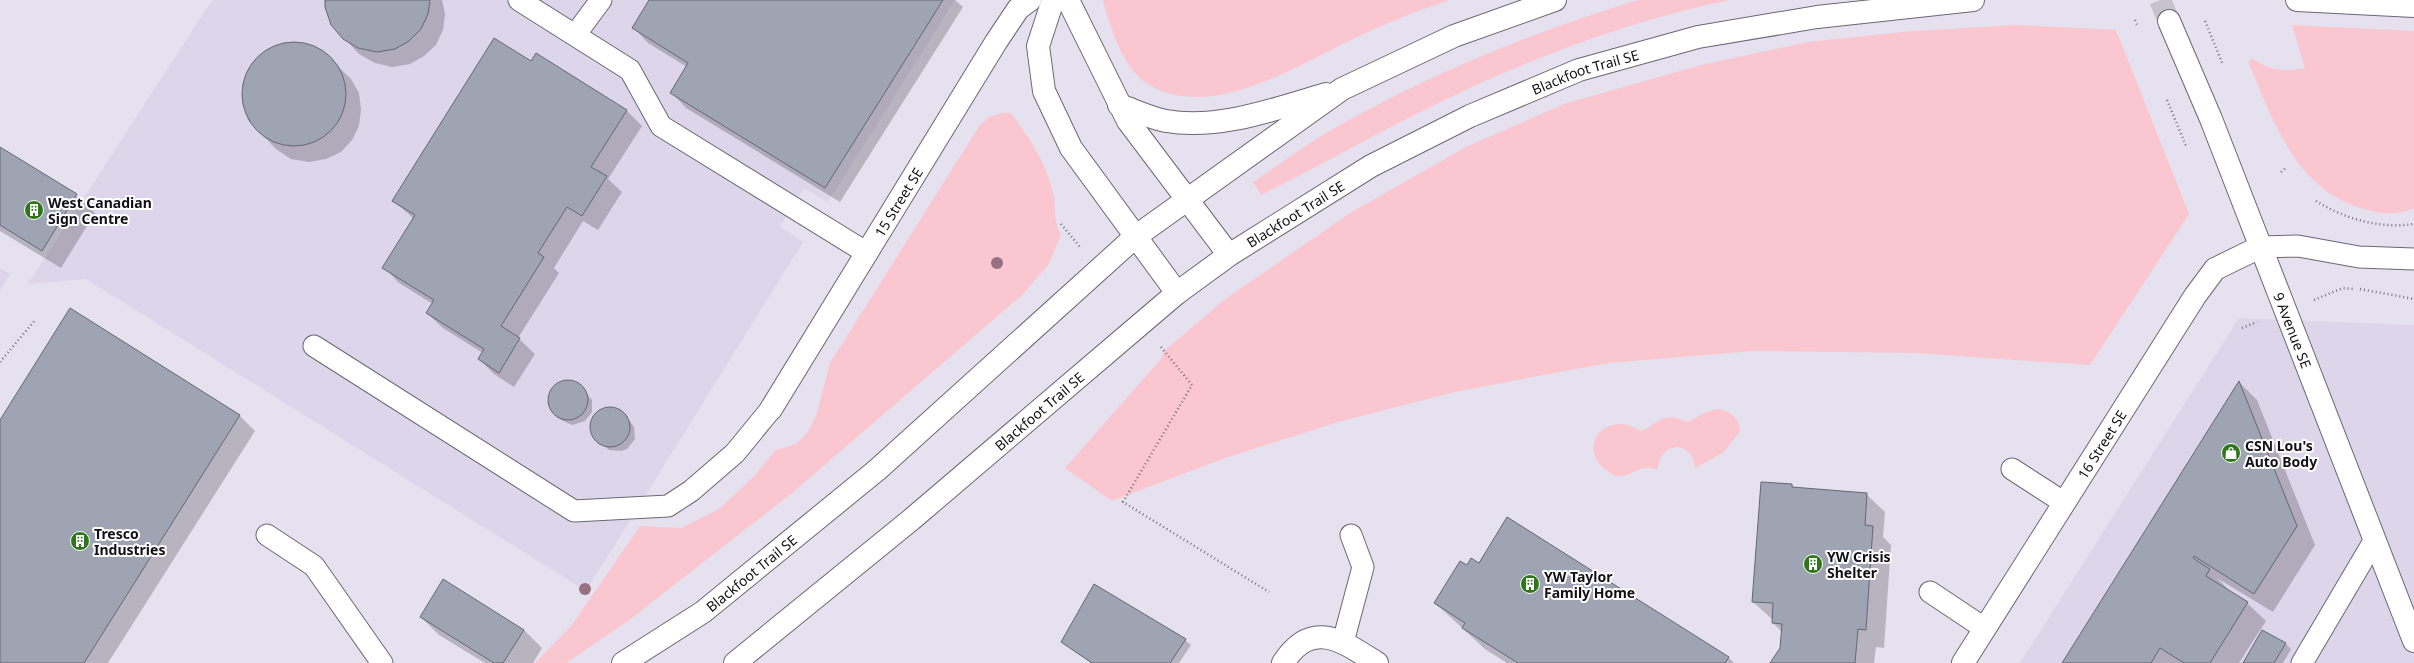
<svg xmlns="http://www.w3.org/2000/svg" width="2414" height="663" font-family="'Noto Sans',sans-serif">
	<style>
		.built { fill: #ddd5ea }
		.green { fill: #fac6cf }
		.shadow { fill: #0003 }
		.building { fill: #9fa4b2; stroke: #636774 }
		.lines { fill: none; stroke-linecap: round; stroke-linejoin: round }
		.secondary-tunnel { stroke: #c6c2ce; stroke-width: 22; stroke-dasharray: 22 11; stroke-linecap: butt }
		.lane-casing { stroke: #6b6773; stroke-width: 23 }
		.street-casing { stroke: #6b6773; stroke-width: 24 }
		.secondary-casing { stroke: #6b6773; stroke-width: 24 }
		.path { stroke: #747179; stroke-width: 2.5; stroke-dasharray: 1 3; stroke-linecap: butt }
		.lane { stroke: #fff; stroke-width: 21 }
		.street { stroke: #fff; stroke-width: 22 }
		.secondary { stroke: #fff; stroke-width: 22 }
		.tree { fill: #977182 }
		.labels { text-anchor: middle; dominant-baseline: central; stroke-width: 4; stroke-linejoin: round; paint-order: stroke }
		.street-label { font-size: 14px; fill: #111014; stroke: #fff }
		.poi-label { font-size: 14px; font-weight: bold; fill: #111014; stroke: #fff; text-anchor: start }
	</style>
	<rect width="100%" height="100%" fill="#e6e1ef"/>
	<path class="built" d="M212,0H955L828,202L804,188L780,227L803,242L586,591L86,279L28,284Z
		M0,268L10,274L0,290Z
		M2239,318L2414,325V663H2020Z"/>
	<path class="green" d="M1103,0H1450C1418,10 1385,24 1355,38C1298,65 1207,125 1145,82C1122,66 1110,26 1103,0Z
		M1638,0H1730C1623,22 1520,62 1422,111C1368,138 1316,168 1261,195L1253,182C1276,167 1298,150 1321,136C1419,78 1529,33 1638,0Z
		M2016,25L2116,30L2189,214L2090,365L1914,353L1754,351L1608,363L1459,391L1338,422L1225,458L1112,501L1065,468L1161,359L1164,351L1224,300L1350,213L1466,147L1564,104L1701,65L1808,42L1913,31Z
		M2292,25L2414,31V208C2396,216 2382,214 2364,209C2295,190 2273,120 2248,61L2253,59C2272,71 2283,72 2305,68Z
		M1002,113H1011C1030,140 1045,160 1053,193C1057,209 1052,218 1061,235L1049,264L1022,295L792,493L628,621L566,663H535L572,625L640,526L681,528L719,509L754,476L776,450L796,444L807,433L816,416L830,363L980,125L989,117Z
		M1718,409C1731,411 1739,418 1740,431L1724,452L1695,468C1692,438 1658,442 1658,470C1654,469 1649,467 1646,468C1634,469 1625,480 1614,475C1585,461 1587,427 1619,424C1627,423 1635,429 1643,431C1663,418 1665,413 1688,422L1706,412Z"/>
	<path class="shadow" d="M326,0H442L445,14L443,30L436,45L424,56L410,64L392,67L375,63L359,54L344,38Z
		M650,0H955L963,7L840,202L686,108L671,92L687,67L648,43L633,27Z
		M292,43L309,45L323,52L351,79L359,93L361,110L359,126L352,140L341,152L326,159L309,162L291,159L276,149L248,120L243,103V85L249,68L260,55L276,46Z
		M531,62L626,110L642,126L608,179L622,192L598,230L583,221L554,268L559,273L518,338L535,354L514,387L494,374L479,359L483,353L443,328L427,313L433,304L399,283L384,267L414,219L394,201Z
		M0,148L76,195L95,213L61,268L0,231Z
		M565,381L578,384L592,400V412L585,421L572,425L561,420L549,403V397L555,387Z
		M2239,382L2257,400L2315,545L2273,612L2217,578L2227,588L2226,590L2247,603L2266,621L2239,663H2064Z
		M614,409L625,415L634,427L635,439L627,449L621,451L609,450L594,436L592,425L597,414L602,410Z
		M239,415L255,431L108,663H0V422Z
		M1792,485L1796,489L1866,494L1885,512L1883,537L1891,545L1884,648L1876,647L1874,663H1772L1781,648L1782,632L1773,623V620L1753,602Z
		M1479,564L1728,657L1734,663H1507L1485,649L1435,603L1467,566Z
		M421,617L524,630L542,648L533,663H485L439,635Z
		M1185,640L1191,645L1179,663H1091L1062,642Z
		M2286,644L2291,649L2283,663H2244Z"/>
	<path class="building" d="M325,0H430L428,14L421,29L409,41L395,49L377,52L358,48L343,39L331,25L325,7Z
		M649,0H943L825,188L670,93L688,63L632,28Z
		M494,38L531,61L536,53L627,110L591,167L607,176L582,216L567,207L538,253L544,257L501,326L520,338L499,373L478,359L484,349L426,313L434,300L382,268L415,215L392,201Z
		M242 94a52 52 0 1 1 104 0a52 52 0 1 1-104 0Z
		M0,147L77,194L42,251L0,225Z
		M70,308L240,415L84,663H0V420Z
		M548 400a20 20 0 1 1 40 0a20 20 0 1 1-40 0Z
		M2239,381L2297,526L2254,594L2194,556L2193,558L2210,569L2206,576L2248,602L2210,663H2184L2160,648L2151,663H2062Z
		M590 427a20 20 0 1 1 40 0a20 20 0 1 1-40 0Z
		M1761,482L1792,484V487L1867,493L1865,525L1873,526L1866,630L1858,629L1855,663H1770L1780,648L1782,624L1772,623L1773,603L1752,602Z
		M1507,517L1729,657L1725,663H1518L1462,628L1465,623L1434,603L1460,561L1467,565L1471,558L1479,563Z
		M443,579L524,630L503,663H494L420,617Z
		M1094,584L1186,639L1170,663H1092L1061,642Z
		M2262,630L2286,643L2274,663H2243Z"/>
	<g class="lines">
		<path class="secondary-tunnel" d="M2160,0L2169,21"/>
		<defs>
			<path id="lane" d="M519,0L630,70L661,126L867,253
				M575,35L601,0
				M2260,247L2298,246L2359,257L2414,259
				M314,346L574,511L668,506L691,491L735,453L771,409
				M2012,469L2063,502
				M267,535L314,566L382,663
				M1930,592L1984,628
				M1343,642L1363,567L1351,535
				M2302,663L2374,541"/>
			<g id="street">
				<path id="s1" d="M771,409L996,42L1018,9L1030,0"/>
				<path d="M1283,663C1312,618 1342,641 1377,663"/>
				<path id="s2" d="M1963,663L2195,296L2215,269L2260,247"/>
			</g>
			<g id="secondary">
				<path d="M1053,0L1038,46L1044,91L1071,148L1177,293"/>
				<path d="M1068,0L1128,121L1229,255"/>
				<path d="M2297,0L2414,6"/>
				<path id="s3" d="M2169,21L2211,119L2414,641"/>
				<path d="M1119,105C1134,110 1150,118 1166,121C1219,130 1275,109 1326,94"/>
				<path id="s4" d="M623,663L703,612L877,470L1135,237L1342,89L1454,36L1555,0"/>
				<path id="s5" d="M735,663L912,519L1177,293L1229,255L1371,166L1470,116L1579,70L1698,37L1817,17L1973,0"/>
			</g>
		</defs>
		<use href="#lane" class="lane-casing"/>
		<use href="#street" class="street-casing"/>
		<use href="#secondary" class="secondary-casing"/>
		<path class="path" d="M2135,20L2138,27
			M2205,21L2223,65
			M2167,100L2186,146
			M2281,172L2286,168
			M2316,201C2345,219 2380,229 2414,224
			M1061,224L1080,247
			M2360,289L2414,299
			M2314,300L2343,288L2355,289
			M2242,328L2257,322
			M1161,347L1192,385L1123,502L1269,592
			M0,362L36,319"/>
		<use href="#lane" class="lane"/>
		<use href="#street" class="street"/>
		<use href="#secondary" class="secondary"/>
	</g>
	<g class="tree">
		<circle cx="997" cy="263" r="6"/>
		<circle cx="585" cy="589" r="6"/>
	</g>
	<defs>
		<symbol id="building-disc" viewBox="-11 -11 22 22"><circle r="9.5" fill="#2e761a" stroke="#fff"/><path d="M-4-6H4V6H1V3H-1V6H-4ZM-2.5-4.3h1.7v1.8h-1.7ZM.8-4.3h1.7v1.8H.8ZM-2.5-1h1.7V.8h-1.7ZM.8-1h1.7V.8H.8Z" fill="#fff"/></symbol>
		<symbol id="shop-disc" viewBox="-11 -11 22 22"><circle r="9.5" fill="#2e761a" stroke="#fff"/><path d="M-5-2.5h2.3a2.7 3.5 0 0 1 5.4 0H5L5.5 6h-11ZM-1.5-2.5h3a1.5 2.3 0 0 0-3 0Z" fill="#fff"/></symbol>
	</defs>
	<g fill-rule="evenodd">
		<use href="#building-disc" x="23" y="199" width="22" height="22"/>
		<use href="#shop-disc" x="2220" y="442" width="22" height="22"/>
		<use href="#building-disc" x="69" y="530" width="22" height="22"/>
		<use href="#building-disc" x="1802" y="553" width="22" height="22"/>
		<use href="#building-disc" x="1519" y="573" width="22" height="22"/>
	</g>
	<g class="labels">
		<g class="street-label">
			<text stroke="none"><textPath href="#s5" startOffset="1043">Blackfoot Trail SE</textPath></text>
			<text stroke="none"><textPath href="#s1" startOffset="243">15 Street SE</textPath></text>
			<text stroke="none"><textPath href="#s5" startOffset="719">Blackfoot Trail SE</textPath></text>
			<text stroke="none"><textPath href="#s3" startOffset="333">9 Avenue SE</textPath></text>
			<text stroke="none"><textPath href="#s5" startOffset="395">Blackfoot Trail SE</textPath></text>
			<text stroke="none"><textPath href="#s2" startOffset="259">16 Street SE</textPath></text>
			<text stroke="none"><textPath href="#s4" startOffset="157">Blackfoot Trail SE</textPath></text>
		</g>
		<g class="poi-label">
			<text x="48" y="202">West Canadian<tspan x="48" dy="16">Sign Centre</tspan></text>
			<text x="2245" y="445">CSN Lou's<tspan x="2245" dy="16">Auto Body</tspan></text>
			<text x="94" y="533">Tresco<tspan x="94" dy="16">Industries</tspan></text>
			<text x="1827" y="556">YW Crisis<tspan x="1827" dy="16">Shelter</tspan></text>
			<text x="1544" y="576">YW Taylor<tspan x="1544" dy="16">Family Home</tspan></text>
		</g>
	</g>
</svg>
